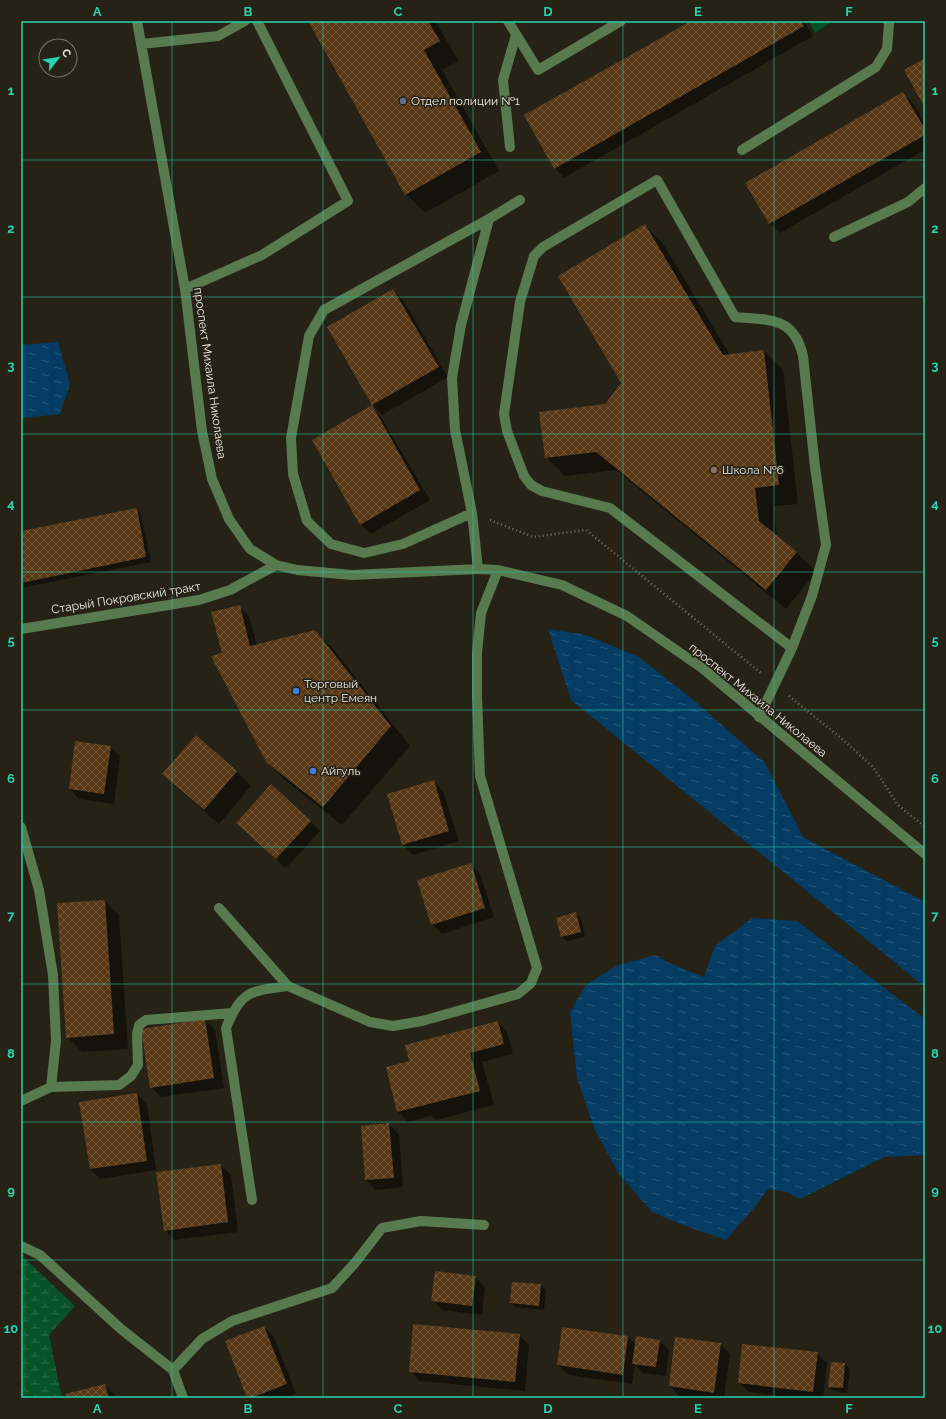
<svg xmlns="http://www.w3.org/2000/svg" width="946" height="1419" font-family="Raleway,sans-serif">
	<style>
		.wetland { fill: url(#wetland-marsh) }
		.park { fill: #085227 }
		.water { fill: url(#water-ripples) }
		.shadow { fill: #0007 }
		.building { fill: url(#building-cross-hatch) }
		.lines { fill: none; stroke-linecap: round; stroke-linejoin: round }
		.path { stroke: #767368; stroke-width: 2.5; stroke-dasharray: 1 3; stroke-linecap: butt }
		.minor { stroke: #577a4f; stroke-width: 10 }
		.grid { fill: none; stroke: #24d5ae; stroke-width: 1; stroke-opacity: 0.55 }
		.service-dot { fill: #5c6f8a; stroke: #262216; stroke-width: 1.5 }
		.education-dot { fill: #8d6e63; stroke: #262216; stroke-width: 1.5 }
		.shop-dot { fill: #3f7fe0; stroke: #262216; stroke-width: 1.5 }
		.labels { text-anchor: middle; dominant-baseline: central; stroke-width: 3; stroke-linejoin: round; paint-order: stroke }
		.poi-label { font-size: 12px; fill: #ebe9e1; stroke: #262216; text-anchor: start }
		.street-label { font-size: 12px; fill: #ebe9e1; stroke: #262216 }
		.neatline { fill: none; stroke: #24d5ae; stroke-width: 1.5 }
		.grid-label { font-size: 13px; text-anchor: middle; font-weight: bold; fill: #24d5ae }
	</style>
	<defs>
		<pattern id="wetland-marsh" width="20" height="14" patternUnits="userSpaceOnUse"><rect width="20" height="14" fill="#085227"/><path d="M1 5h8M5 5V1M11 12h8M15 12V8" fill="none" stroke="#2c6b46"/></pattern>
		<pattern id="water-ripples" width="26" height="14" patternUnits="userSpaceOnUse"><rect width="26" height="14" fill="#043c64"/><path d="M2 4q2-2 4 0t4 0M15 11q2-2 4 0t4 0" fill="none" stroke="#29587a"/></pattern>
		<pattern id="building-cross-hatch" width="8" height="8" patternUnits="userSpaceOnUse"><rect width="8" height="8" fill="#583816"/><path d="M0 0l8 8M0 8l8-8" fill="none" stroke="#705538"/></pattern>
	</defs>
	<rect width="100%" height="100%" fill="#262216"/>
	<path class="wetland" d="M21,1255L75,1306L49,1335L62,1398H21Z"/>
	<path class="park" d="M809,21H833L815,33Z"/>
	<path class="water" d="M58,342L70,384L60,414L21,418V345Z
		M548,629L586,635L639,657L697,703L765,763L803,837L925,902V987L571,700Z
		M752,918L797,921L925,1019V1155L884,1157L800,1199L787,1192L768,1189L753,1209L726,1240L680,1224L652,1212L619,1174L594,1128L577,1078L570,1012L586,985L618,965L656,955L669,963L704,977L715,946Z"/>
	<path class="shadow" d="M309,21H435L459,61L442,70L499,171L425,213L406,194Z
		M693,21H804L813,36L564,178L555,168Z
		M903,93L913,103L925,124V150L780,233L770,224L746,183Z
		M645,225L664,245L730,355L764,351L783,370L798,504L774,506L777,537L797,553L816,572L786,609L616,470L565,476L546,457L605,405L623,383Z
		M393,290L403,300L448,377L382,415L373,405L328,327Z
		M372,407L381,417L430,500L371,534L361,524Z
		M136,509L141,514L151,562L21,588V532Z
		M239,606L249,616L257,646L314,631L334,650L410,746L342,825L286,781L267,761L223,654Z
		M196,737L237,772L251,786L219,824L178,789L164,774Z
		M111,747L120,757L114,804L79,799L70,789Z
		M433,781L443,791L459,841L413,855L403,845L388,795Z
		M310,821L320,831L286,868L247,832Z
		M470,864L480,874L494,917L442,934L432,924Z
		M105,901L119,915L128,1049L82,1052L67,1037Z
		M576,913L581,918L585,937L567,941L562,937L557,918Z
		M205,1020L215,1030L224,1088L161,1097L151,1087Z
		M498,1022L507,1032L513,1054L482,1062L494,1105L436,1120L430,1114V1116L408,1122L398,1112L387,1068L409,1063Z
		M137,1094L147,1104L156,1170L100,1179L90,1169Z
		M389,1125L399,1134L403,1187L376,1190L366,1180Z
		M221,1165L231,1175L238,1232L174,1240L165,1230Z
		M475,1277L485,1287L482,1315L442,1310L432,1300Z
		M513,1283L541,1285L546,1290L544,1310L516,1307L511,1303Z
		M264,1327L274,1337L296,1394L285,1398H248Z
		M519,1335L529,1345L525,1391L420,1381L410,1371Z
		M628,1337L636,1345L659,1341L669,1350L666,1376L643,1373L635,1365L632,1384L568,1375L558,1365Z
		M720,1344L730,1354L724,1398H695L679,1396L670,1386Z
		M817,1353L827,1363L823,1398H796L749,1392L739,1383Z
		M845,1364L850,1369L847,1393L834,1391L829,1387Z
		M105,1385L115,1395V1398H67Z"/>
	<path class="building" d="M308,21H428L440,41L424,50L481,152L405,195Z
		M691,21H801L804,26L554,169L524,115Z
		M925,58V108L904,70Z
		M903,92L925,129V135L769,224L745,183Z
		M645,224L723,355L764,350L779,485L755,488L759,521L797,552L766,590L596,452L545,458L539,412L605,404L621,383L558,276Z
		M393,289L439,367L372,405L327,327Z
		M372,405L420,490L360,525L312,440Z
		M137,508L146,557L21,583V531Z
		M240,605L250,646L315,630L391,726L323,807L266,762L211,656L222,653L211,612Z
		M196,735L237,771L204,810L162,774Z
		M75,741L111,746L104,794L69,789Z
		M434,780L449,831L402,845L387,794Z
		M271,784L311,821L276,859L236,823Z
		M471,863L485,908L431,925L417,880Z
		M105,900L114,1034L66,1038L57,903Z
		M576,912L581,932L561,937L556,918Z
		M205,1019L214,1078L150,1088L141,1029Z
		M498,1021L504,1044L470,1053L480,1091L397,1112L386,1067L409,1061L405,1045Z
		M137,1093L147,1161L90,1169L79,1102Z
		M389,1123L394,1178L365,1180L361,1126Z
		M221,1164L228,1222L164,1231L156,1172Z
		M435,1271L476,1276L472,1306L431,1301Z
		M512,1282L541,1284L539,1306L510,1303Z
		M413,1324L520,1334L515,1382L409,1372Z
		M264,1326L287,1384L251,1398H247L225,1341Z
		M562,1327L628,1336L623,1375L557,1365Z
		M636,1336L660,1340L656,1367L632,1364Z
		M675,1337L721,1343L714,1393L669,1386Z
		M742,1344L818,1352L813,1392L738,1383Z
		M831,1362L845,1363L843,1388L828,1387Z
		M105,1384L109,1398H66L65,1394Z"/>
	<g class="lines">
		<path class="path" d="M490,520L533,537L586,530L762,674
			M789,696L841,738L873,767L898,805L925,827"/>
		<path class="minor" d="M137,21L185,289L202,431L212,479L229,519L250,549L276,565L297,570L352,575L478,569L498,570L562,585L627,616L702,668L925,854
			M508,21L538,70L621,21
			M141,44L218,36L245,21
			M510,147L503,80L516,35
			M742,150L876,67L887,49L889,24L888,21
			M834,237L908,202L925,188
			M185,289L262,255L348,201L257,21
			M472,513L403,544L364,553L331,544L307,521L293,474L291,438L309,336L324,310L489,219
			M478,569L472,513L455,430L452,378L461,325L489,219L520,200
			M21,629L199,600L230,590L276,565
			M759,717L792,648L812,596L826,545L815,467L803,356C794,316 768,320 735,317L657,180L543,247L534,256L520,302L504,414L507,431L524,476L531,485L542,491L610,508L792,648
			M21,827L39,890L53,975L56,1041L51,1087L21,1101
			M219,908L288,986L370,1022L393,1026L422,1021L518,994L531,983L537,968L480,776L477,696V653L481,613L498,570
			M51,1087L119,1085L131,1076L138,1065L137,1034L139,1025L146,1020L232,1013
			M252,1200L226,1028C241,990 251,991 288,986
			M21,1246L40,1255L121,1329L173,1370L183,1398
			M173,1370L202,1339L232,1321L332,1288L355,1263L382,1228L421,1221L484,1225"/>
	</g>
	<path class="grid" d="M172,21V1398M323,21V1398M473,21V1398M623,21V1398M774,21V1398M21,160H925M21,297H925M21,434H925M21,572H925M21,710H925M21,847H925M21,984H925M21,1122H925M21,1260H925"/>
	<circle class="service-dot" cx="403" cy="101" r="4"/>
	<circle class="education-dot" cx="714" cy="470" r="4"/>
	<g class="shop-dot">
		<circle cx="296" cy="691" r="4"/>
		<circle cx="313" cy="771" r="4"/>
	</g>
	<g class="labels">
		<g class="poi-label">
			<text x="411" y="101">Отдел полиции №1</text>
			<text x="722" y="470">Школа №6</text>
			<text x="304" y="684">Торговый<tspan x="304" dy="14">центр Емеян</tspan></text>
			<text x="321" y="771">Айгуль</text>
		</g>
		<g class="street-label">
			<text transform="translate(210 373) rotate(82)">проспект Михаила Николаева</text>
			<text transform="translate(126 598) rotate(-9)">Старый Покровский тракт</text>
			<text transform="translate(758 700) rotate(39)">проспект Михаила Николаева</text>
		</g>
	</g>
	<rect width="946" height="1419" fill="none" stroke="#262216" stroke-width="44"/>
	<g transform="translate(58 58) rotate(59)"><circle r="19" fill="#262216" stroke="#757267"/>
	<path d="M0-3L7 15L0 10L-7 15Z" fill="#24d5ae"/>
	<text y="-6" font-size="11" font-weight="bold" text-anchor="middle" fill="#ebe9e1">С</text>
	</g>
	<rect x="22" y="22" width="902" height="1375" class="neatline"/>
	<g class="grid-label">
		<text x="97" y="16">A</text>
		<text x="248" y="16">B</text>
		<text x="398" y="16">C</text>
		<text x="548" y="16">D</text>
		<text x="698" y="16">E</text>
		<text x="849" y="16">F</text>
		<text x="11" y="95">1</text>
		<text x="935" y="95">1</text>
		<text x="11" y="233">2</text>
		<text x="935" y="233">2</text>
		<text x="11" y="370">3</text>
		<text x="935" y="370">3</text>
		<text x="11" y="508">4</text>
		<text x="935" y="508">4</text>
		<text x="11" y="645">5</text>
		<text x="935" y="645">5</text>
		<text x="11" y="783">6</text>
		<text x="935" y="783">6</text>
		<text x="11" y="920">7</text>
		<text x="935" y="920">7</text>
		<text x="11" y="1058">8</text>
		<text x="935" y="1058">8</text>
		<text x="11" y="1195">9</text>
		<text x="935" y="1195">9</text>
		<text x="11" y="1333">10</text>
		<text x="935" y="1333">10</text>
		<text x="97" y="1413">A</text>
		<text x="248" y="1413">B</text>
		<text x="398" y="1413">C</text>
		<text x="548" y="1413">D</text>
		<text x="698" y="1413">E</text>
		<text x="849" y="1413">F</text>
	</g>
</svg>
